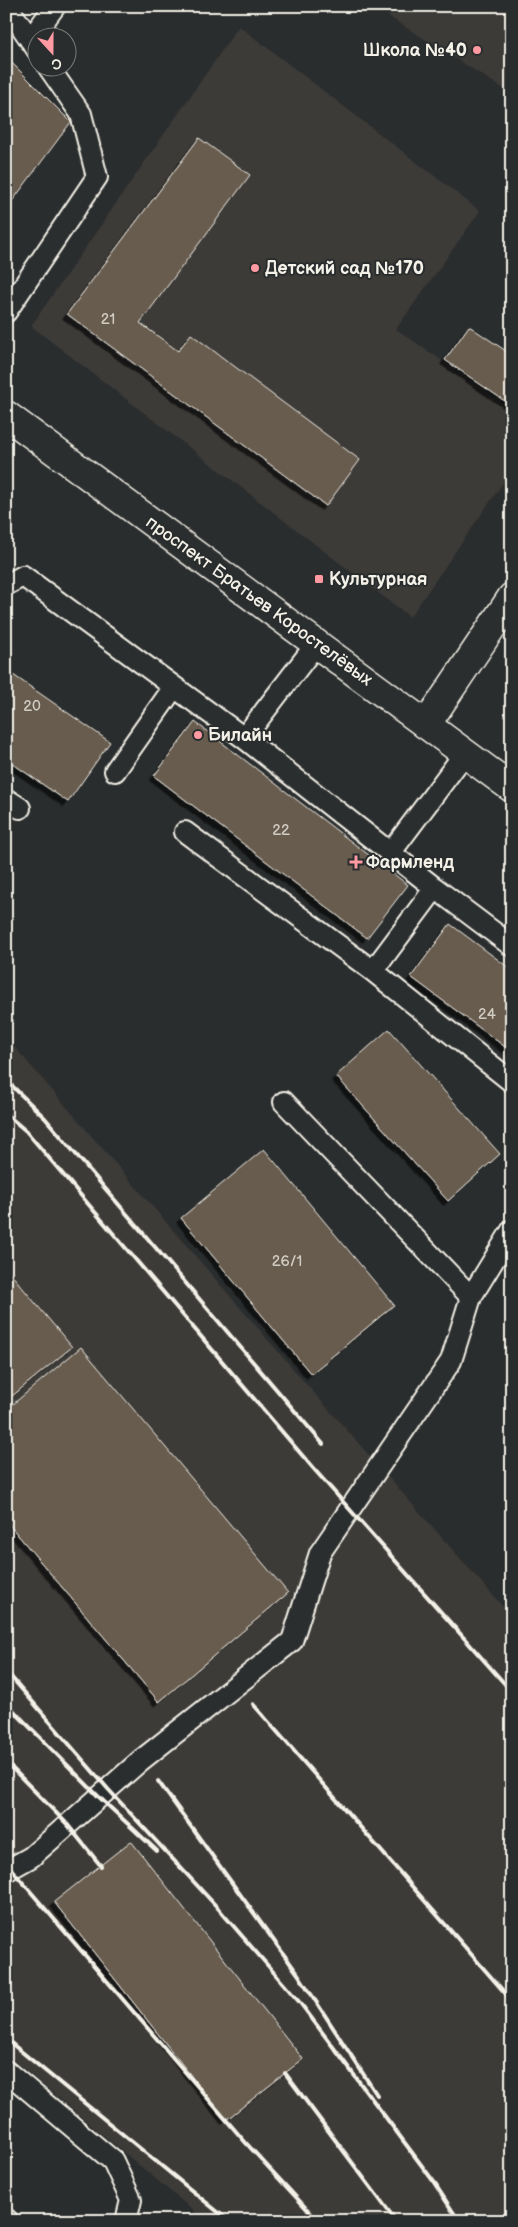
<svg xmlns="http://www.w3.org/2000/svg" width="518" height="2227" font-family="'Balsamiq Sans',sans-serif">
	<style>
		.built { fill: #3d3b38 }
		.building { fill: #685c4f; stroke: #f4f1e8; filter: url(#shadow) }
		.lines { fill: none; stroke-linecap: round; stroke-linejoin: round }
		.service-casing { stroke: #f4f1e8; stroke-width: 24 }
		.minor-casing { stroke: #f4f1e8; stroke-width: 31 }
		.primary-casing { stroke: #f4f1e8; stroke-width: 31 }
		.service { stroke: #2a2d2e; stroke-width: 20 }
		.minor { stroke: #2a2d2e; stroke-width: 28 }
		.primary { stroke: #2a2d2e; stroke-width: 28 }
		.rail { stroke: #f4f1e8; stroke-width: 4 }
		.poi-dot { fill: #ff9aa2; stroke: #2a2d2e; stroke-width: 2 }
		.labels { text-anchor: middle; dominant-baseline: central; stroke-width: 4; stroke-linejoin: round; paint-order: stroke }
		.number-label { font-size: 15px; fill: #d1ccc2 }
		.poi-label { font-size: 18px; font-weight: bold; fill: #f4f1e8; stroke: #2a2d2e; text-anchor: start }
		.street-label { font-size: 18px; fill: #f4f1e8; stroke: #2a2d2e }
	</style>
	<defs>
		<filter id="shadow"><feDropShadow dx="-4.5" dy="4.5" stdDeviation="0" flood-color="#0009"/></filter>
	</defs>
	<rect width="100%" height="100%" fill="#2a2d2e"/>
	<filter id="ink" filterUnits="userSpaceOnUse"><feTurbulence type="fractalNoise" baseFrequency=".02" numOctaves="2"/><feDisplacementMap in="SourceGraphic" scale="10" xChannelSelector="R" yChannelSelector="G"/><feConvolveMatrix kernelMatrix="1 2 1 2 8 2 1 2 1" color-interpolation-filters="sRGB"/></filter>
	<g filter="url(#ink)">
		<path class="built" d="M372,6H512V94Z
			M239,26L480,211L396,329L512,409V470L410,617L31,326Z
			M6,1037L307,1385L512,1617V2221H206L6,2054Z"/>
		<path class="building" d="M6,57L71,122L8,207L6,206Z
			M199,138L250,175L140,323L178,351L191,334L360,460L326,506L67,314Z
			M469,326L512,355V406L445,360Z
			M6,670L110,742L68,802L6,759Z
			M195,722L408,885L367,938L154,776Z
			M450,924L512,970V1052L411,977Z
			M389,1029L500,1154L448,1201L336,1076Z
			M264,1149L394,1305L311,1374L181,1218Z
			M6,1268L72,1347L6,1401Z
			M81,1347L288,1593L159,1702L6,1521V1410Z
			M131,1841L303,2059L226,2120L54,1902Z"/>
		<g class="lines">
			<defs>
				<path id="service" d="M7,6L38,51
					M30,40L55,6
					M6,312L97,177L81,114L49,68
					M6,585L23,576L244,738L435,888
					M244,738L317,643
					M115,771L174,687
					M6,799L20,808
					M185,832L373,971
					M391,852L465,753
					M512,946L435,888L373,971L512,1082
					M284,1102L471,1297
					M6,1871L31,1857L140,1761L292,1641L320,1553L451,1361L471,1297L512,1230
					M6,2071L113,2161L131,2200L126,2221
					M6,2219L8,2221"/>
				<path id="minor" d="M426,725L512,597"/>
				<path id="primary" d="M6,415L512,788"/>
			</defs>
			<use href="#service" class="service-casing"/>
			<use href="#minor" class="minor-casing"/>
			<use href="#primary" class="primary-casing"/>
			<use href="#service" class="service"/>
			<use href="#minor" class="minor"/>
			<use href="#primary" class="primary"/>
			<path class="rail" d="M6,1080L45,1118L323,1444
				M6,1114L26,1131L313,1468L512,1692
				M6,1671L108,1789L217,1907L301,2004L437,2186
				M6,1703L99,1797L157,1851
				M253,1704L512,2001
				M6,1762L67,1824L101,1866
				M158,1781L298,1974L377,2095
				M6,1863L246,2143L318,2221
				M6,2039L229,2221
				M285,2073L396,2221
				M433,2181L459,2221"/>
		</g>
	</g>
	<g class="poi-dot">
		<circle cx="477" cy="50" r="5"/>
		<circle cx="255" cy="268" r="5"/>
		<rect x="314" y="574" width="10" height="10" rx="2.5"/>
		<circle cx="198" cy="735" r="5"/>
		<path d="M353.5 854.5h5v5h5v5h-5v5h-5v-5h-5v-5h5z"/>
	</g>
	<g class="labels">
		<g class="number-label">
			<text x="108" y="319">21</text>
			<text x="32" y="706">20</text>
			<text x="281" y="830">22</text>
			<text x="487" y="1014">24</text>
			<text x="287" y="1261">26/1</text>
		</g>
		<g class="poi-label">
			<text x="467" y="50" text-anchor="end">Школа №40</text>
			<text x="265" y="268">Детский сад №170</text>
			<text x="329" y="579">Культурная</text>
			<text x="208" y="735">Билайн</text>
			<text x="366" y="862">Фармленд</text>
		</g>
		<g class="street-label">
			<text transform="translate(259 601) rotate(36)">проспект Братьев Коростелёвых</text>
		</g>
	</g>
	<rect width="518" height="2227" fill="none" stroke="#2a2d2e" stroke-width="25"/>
	<rect x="12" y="12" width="493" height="2202" fill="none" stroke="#f4f1e8" stroke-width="2" filter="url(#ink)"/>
	<g transform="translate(52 52) rotate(159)"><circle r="24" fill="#2a2d2e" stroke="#7b7b78"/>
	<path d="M0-4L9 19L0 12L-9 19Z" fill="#ff9aa2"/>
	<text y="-8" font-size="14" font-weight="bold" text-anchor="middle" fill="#f4f1e8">С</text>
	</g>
</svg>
